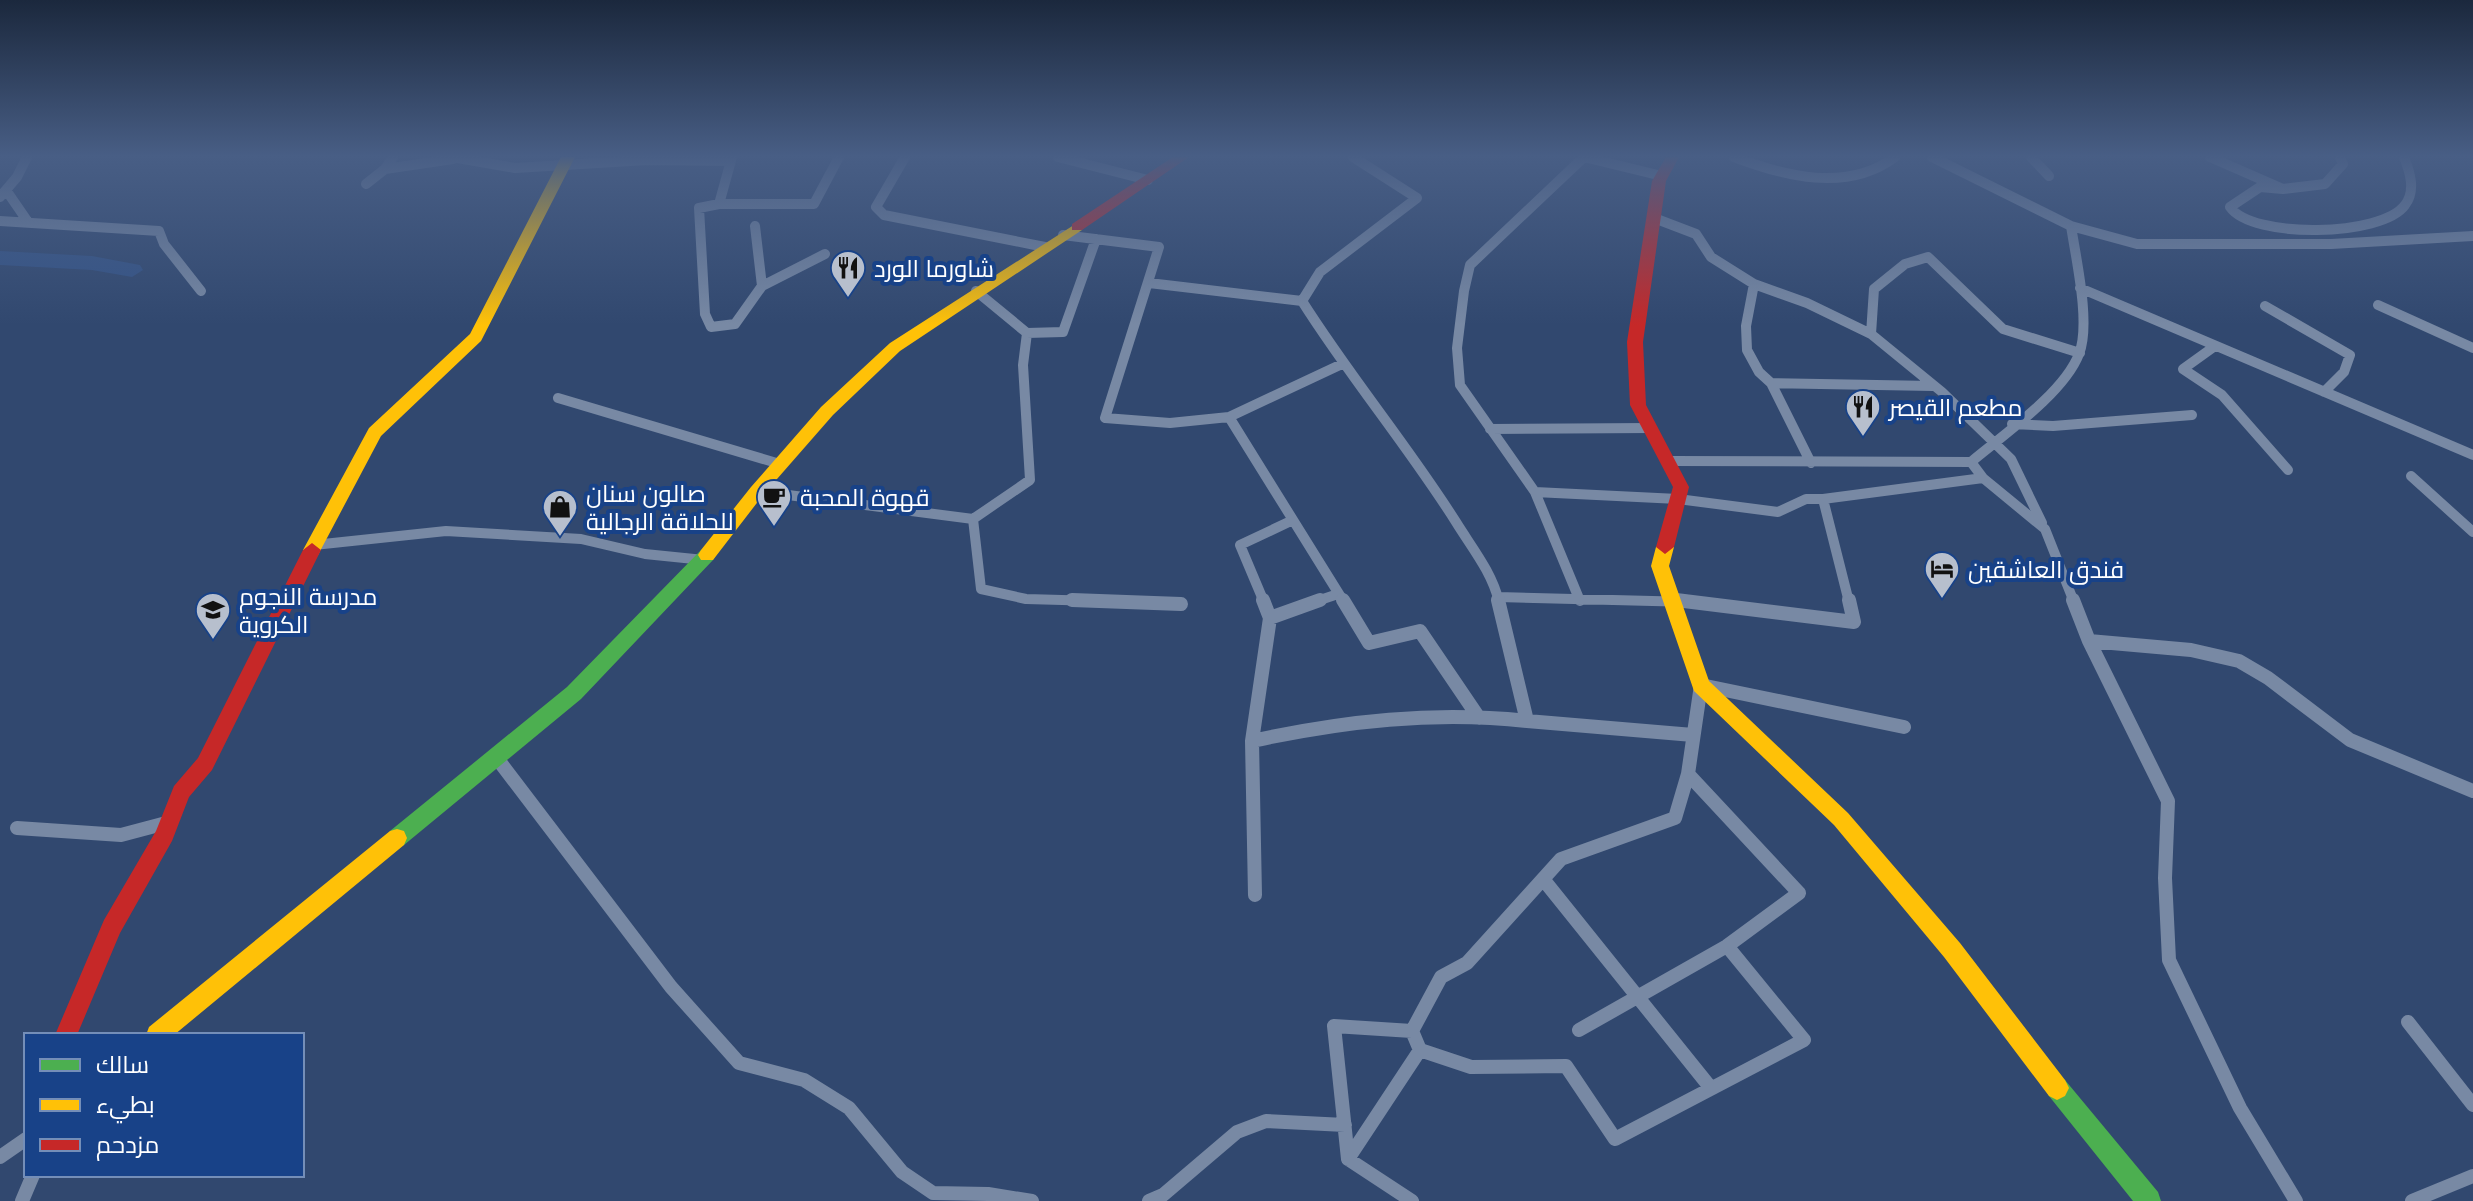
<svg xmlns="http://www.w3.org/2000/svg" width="2473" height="1201" font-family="Quicksand,Cairo,sans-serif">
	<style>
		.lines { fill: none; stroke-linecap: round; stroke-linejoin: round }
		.river { fill: #345386; fill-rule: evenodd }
		.street-far1 { stroke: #7889a4; stroke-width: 10 }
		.street { stroke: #7889a4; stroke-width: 14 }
		.fast { fill: #4caf50; fill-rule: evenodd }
		.slow { fill: #ffc107; fill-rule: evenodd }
		.jam { fill: #c62828; fill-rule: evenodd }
		.labels { text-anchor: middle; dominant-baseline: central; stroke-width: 8; stroke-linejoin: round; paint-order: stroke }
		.poi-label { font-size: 24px; fill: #fff; stroke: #184288; text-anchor: start }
	</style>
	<rect width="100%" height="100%" fill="#31486f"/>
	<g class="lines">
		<path class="river" d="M0,251L92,256L140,265L143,270L132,277L92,270L0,265Z"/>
		<path class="street-far1" d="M393,157L385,169L453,159
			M452,157L515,168L647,160L731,161
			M732,157L719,204L699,208L705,314L711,327L735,324L762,286L755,226
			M905,157L876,207L884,215L1045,247
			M1058,157L1148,180
			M1584,157L1470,265L1464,291L1457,348L1460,385L1535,492L1678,499L1778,512L1806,499H1823
			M1584,157L1662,176
			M1734,157C1784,176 1847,193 1895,157
			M1932,157L2071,226L2137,244H2331L2473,236
			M2031,157L2049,176
			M2210,157L2283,189L2325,184L2343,164L2340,157
			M366,184L385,169
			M2283,189L2260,187L2230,207C2252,239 2382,237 2405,205C2416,191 2410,172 2404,157
			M6,190L28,222
			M0,197L17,177L27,157
			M719,204H814L839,157
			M1654,218L1696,234L1711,257L1754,284L1807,303L1871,334L1942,392L2011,459L2042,523
			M0,221L159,231L164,244L201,291
			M1063,235L1159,247L1105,418L1170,423L1229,417
			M1149,283L1302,301C1350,377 1408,446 1456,522C1472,548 1492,572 1499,602
			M1754,284L1746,326L1747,350L1759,372L1771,383L1811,463
			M762,286L825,254
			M2080,288L2473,455
			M1302,301L1320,272L1417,198L1353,157
			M2378,305L2473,348
			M2265,306L2350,355L2344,372L2324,392
			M1027,333L1063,332L1096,239
			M1871,334L1874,289L1905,264L1928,257L2003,329L2080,353
			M2215,346L2183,369L2222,395L2288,470
			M1342,364L1229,417L1344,602
			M1771,383L1933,386
			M558,398L780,464
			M2012,424L2053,426L2192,415
			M1490,429L1651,428
			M1669,461L1971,462C2003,435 2064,393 2079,354C2091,324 2076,259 2071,226
			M1971,462L1983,478L2045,529L2074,602
			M2411,476L2473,532
			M757,491L973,519L981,589L1026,599L1134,602
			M1535,492L1580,601
			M973,519L1030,480L1023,365L1027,333L976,291
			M314,545L446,531L581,539L645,554L704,560
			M1498,597L1692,602
			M1264,602L1240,545L1293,520
			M1314,602L1338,594
			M1849,602L1823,499L1983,478"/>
		<path class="street" d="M1072,600L1181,604
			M1263,600L1270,618L1320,600
			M1343,600L1369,643L1420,631L1479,718
			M1498,600L1527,721L1693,735
			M1676,600L1854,622L1849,600
			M2073,600L2089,641L2168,801L2165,878L2169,960L2240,1108L2296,1201
			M2089,641L2191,650L2239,661L2268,678L2350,740L2473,791
			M1252,741L1270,618
			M496,757L671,987L739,1063L804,1080L849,1108L902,1172L933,1193L988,1194L1032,1201
			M17,828L121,835L170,822
			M1543,879L1710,1087
			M1255,895L1252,741C1344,721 1434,711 1527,721
			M2408,1022L2473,1105
			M1579,1030L1727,946L1799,893L1688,774
			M1420,1050L1412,1031L1441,977L1467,963L1561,859L1675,818L1688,774L1701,685L1904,727
			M0,1157L26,1139
			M1348,1159L1420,1050L1471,1067L1566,1066L1615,1139L1804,1040L1727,946
			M1348,1159L1334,1026L1412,1031
			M1348,1159L1412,1201
			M22,1201L33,1175
			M1149,1201L1163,1195L1237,1132L1266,1121L1345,1125
			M2412,1201L2473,1176"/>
		<path class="fast" d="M707,548L713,550L716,555L713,560L581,699L404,845L397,847L390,845L387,838L390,831L567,687L701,550Z
			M2057,1076L2065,1080L2158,1192L2161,1201H2133L2049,1096L2045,1088L2049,1080Z"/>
		<path class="slow" d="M561,157H575L481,341L381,436L318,555H306L303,550L369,428L470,334Z
			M1077,223L1082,224V230L900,351L833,415L763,495L713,560H701L698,555L701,550L751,487L821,407L890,343Z
			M1665,540L1674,547L1669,566L1709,681L1848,813L1960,943L2065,1080L2069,1088L2065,1096L2057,1100L2049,1096L1944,957L1834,825L1694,691L1651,566L1656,547Z
			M397,829L404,831L407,838L404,845L174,1035H146L149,1027L390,831Z"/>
		<path class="jam" d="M1173,157H1189L1082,230H1072V224Z
			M1666,157H1679L1666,181L1643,342L1646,405L1689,487L1674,547L1665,554L1656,547L1673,487L1630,405L1627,342L1652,181Z
			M312,543L321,550L212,770L189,797L172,841L120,933L77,1035H55L104,920L156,831L174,786L198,758L303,550Z"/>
	</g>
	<linearGradient id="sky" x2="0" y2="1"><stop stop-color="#1b283d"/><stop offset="0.48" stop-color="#485e85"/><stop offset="1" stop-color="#485e85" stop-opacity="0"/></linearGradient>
	<rect width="2473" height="325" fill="url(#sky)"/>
	<defs>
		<symbol id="restaurant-pin" viewBox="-11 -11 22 30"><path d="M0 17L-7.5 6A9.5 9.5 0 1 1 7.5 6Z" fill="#b7bfcd" stroke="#184288"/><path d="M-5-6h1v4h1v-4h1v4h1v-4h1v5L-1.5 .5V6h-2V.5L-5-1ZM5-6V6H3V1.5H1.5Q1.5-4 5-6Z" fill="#111"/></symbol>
		<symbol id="cafe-pin" viewBox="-11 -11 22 30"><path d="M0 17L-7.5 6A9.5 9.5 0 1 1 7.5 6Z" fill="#b7bfcd" stroke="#184288"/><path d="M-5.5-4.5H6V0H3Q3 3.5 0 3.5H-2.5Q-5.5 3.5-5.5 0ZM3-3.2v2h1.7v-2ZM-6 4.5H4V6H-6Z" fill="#111"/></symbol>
		<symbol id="shop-pin" viewBox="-11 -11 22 30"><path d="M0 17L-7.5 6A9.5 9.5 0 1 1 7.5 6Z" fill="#b7bfcd" stroke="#184288"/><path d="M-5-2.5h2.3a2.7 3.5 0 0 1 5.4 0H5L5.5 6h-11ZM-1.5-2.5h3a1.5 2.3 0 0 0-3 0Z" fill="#111"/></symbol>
		<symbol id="hotel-pin" viewBox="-11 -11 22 30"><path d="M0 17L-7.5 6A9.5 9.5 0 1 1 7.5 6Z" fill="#b7bfcd" stroke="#184288"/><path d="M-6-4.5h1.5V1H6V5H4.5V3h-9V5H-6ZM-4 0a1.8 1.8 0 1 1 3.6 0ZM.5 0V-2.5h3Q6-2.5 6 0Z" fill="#111"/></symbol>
		<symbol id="school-pin" viewBox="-11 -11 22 30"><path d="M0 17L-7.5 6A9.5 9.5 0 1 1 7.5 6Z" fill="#b7bfcd" stroke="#184288"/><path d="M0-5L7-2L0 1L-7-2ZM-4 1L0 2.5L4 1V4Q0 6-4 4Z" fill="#111"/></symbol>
	</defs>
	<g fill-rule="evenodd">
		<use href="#restaurant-pin" x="828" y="248" width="40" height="54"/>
		<use href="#restaurant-pin" x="1843" y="387" width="40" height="54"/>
		<use href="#cafe-pin" x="754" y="477" width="40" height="54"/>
		<use href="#shop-pin" x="540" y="487" width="40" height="54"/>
		<use href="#hotel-pin" x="1922" y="549" width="40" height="54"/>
		<use href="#school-pin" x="193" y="590" width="40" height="54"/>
	</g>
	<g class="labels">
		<g class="poi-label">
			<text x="874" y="268">شاورما الورد</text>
			<text x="1889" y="407">مطعم القيصر</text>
			<text x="586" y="493">صالون سنان<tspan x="586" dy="28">للحلاقة الرجالية</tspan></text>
			<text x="800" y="497">قهوة المحبة</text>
			<text x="1968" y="569">فندق العاشقين</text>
			<text x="239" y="596">مدرسة النجوم<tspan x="239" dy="28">الكروية</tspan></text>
		</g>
	</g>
	<rect x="24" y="1033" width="280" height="144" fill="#184288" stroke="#748eb8" stroke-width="2"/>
	<rect x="40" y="1059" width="40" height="12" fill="#4caf50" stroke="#748eb8" stroke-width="2"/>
	<text x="96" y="1073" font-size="24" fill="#ffffff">سالك</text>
	<rect x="40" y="1099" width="40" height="12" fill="#ffc107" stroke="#748eb8" stroke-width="2"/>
	<text x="96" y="1113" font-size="24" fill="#ffffff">بطيء</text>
	<rect x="40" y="1139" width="40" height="12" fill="#c62828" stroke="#748eb8" stroke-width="2"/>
	<text x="96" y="1153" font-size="24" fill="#ffffff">مزدحم</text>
</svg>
